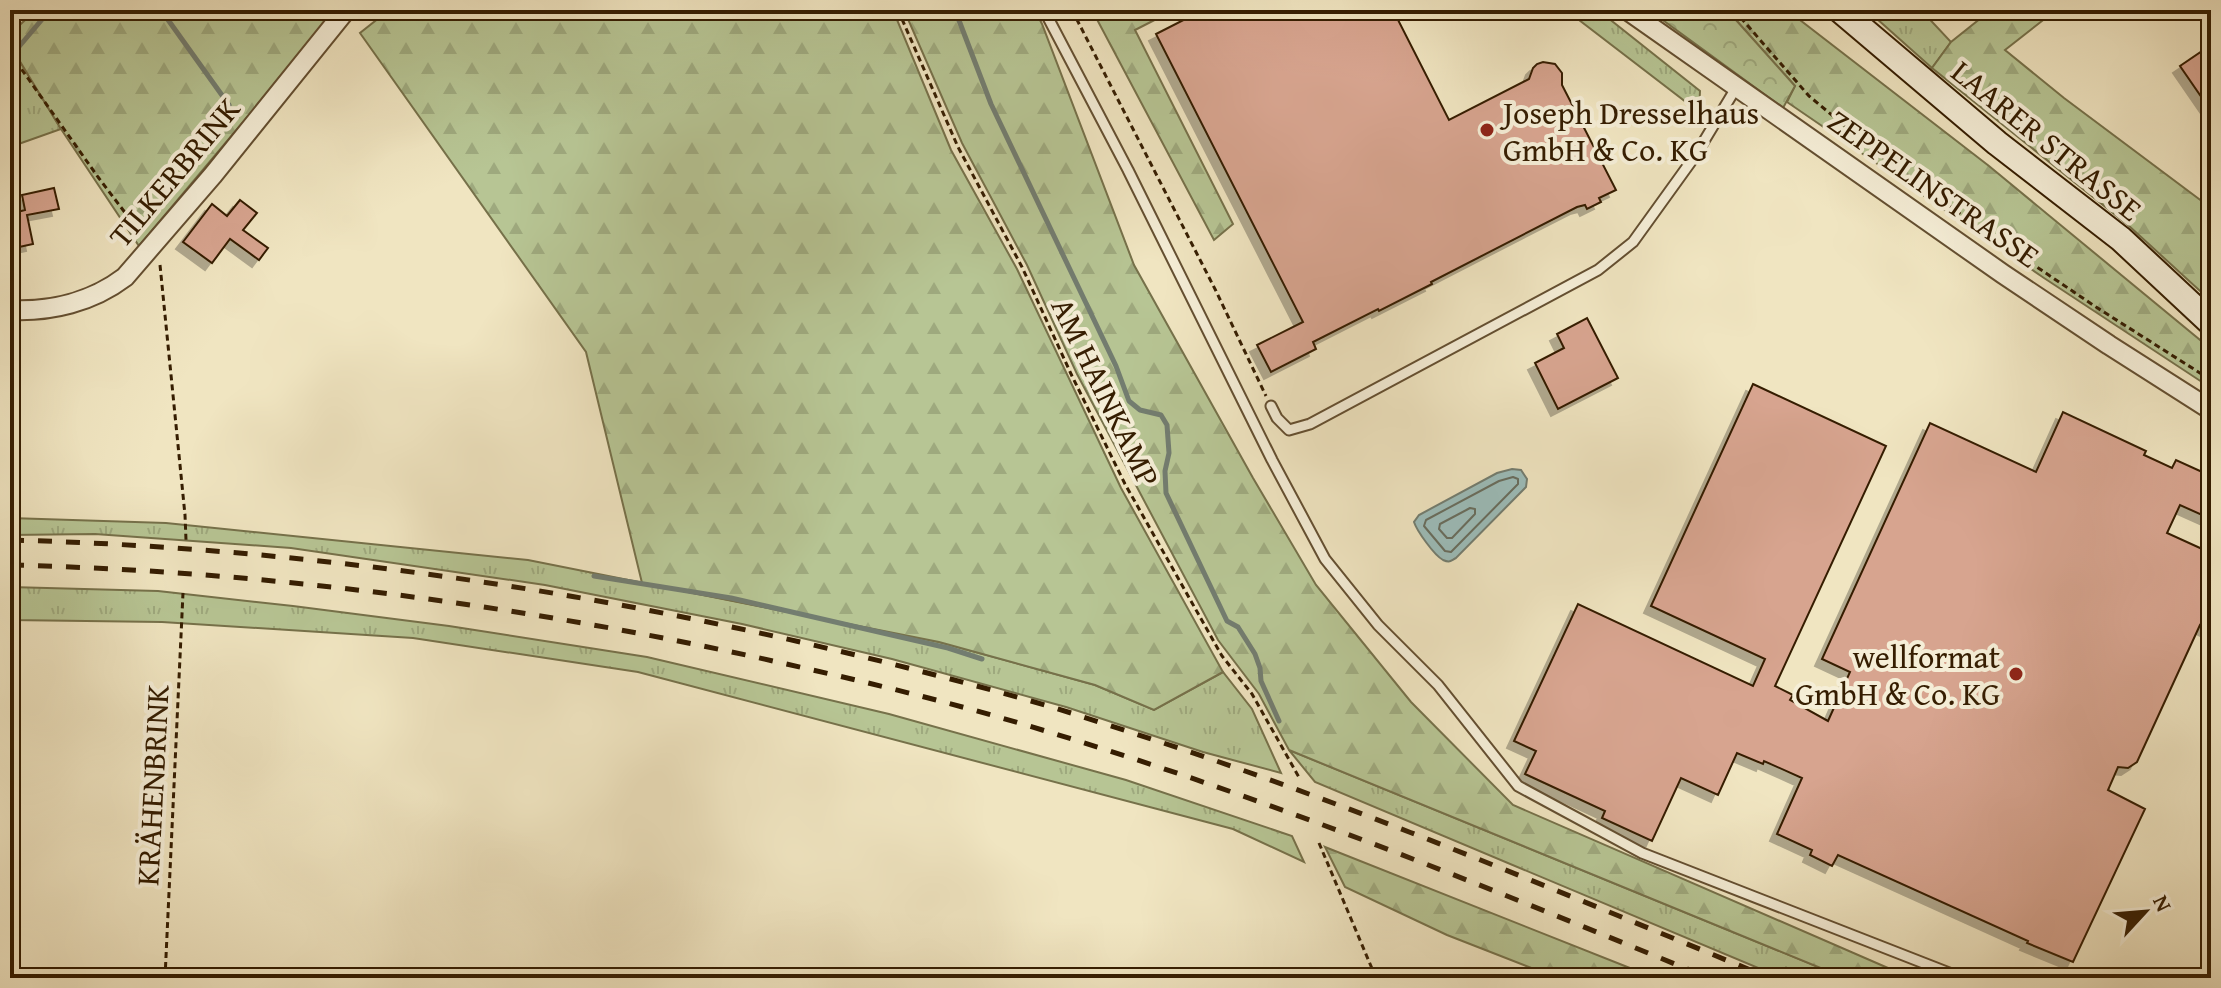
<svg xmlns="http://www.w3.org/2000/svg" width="2221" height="988" font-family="'Gentium Book Plus',serif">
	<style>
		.grass { fill: url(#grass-tufts); stroke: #76714a; stroke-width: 2 }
		.forest { fill: url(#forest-firs); stroke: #76714a; stroke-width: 2 }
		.park { fill: url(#park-crowns); stroke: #76714a; stroke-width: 2 }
		.water { fill: #9cbdba; stroke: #737d70; stroke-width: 2 }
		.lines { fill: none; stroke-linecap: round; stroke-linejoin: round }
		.shore { stroke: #686d5e; stroke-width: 2 }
		.stream { stroke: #737d70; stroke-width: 5 }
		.building { fill: #d7a48f; stroke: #351d01; stroke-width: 2; filter: url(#shadow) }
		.service-casing { stroke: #644f31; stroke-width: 13 }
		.minor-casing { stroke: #644f31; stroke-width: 22 }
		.secondary-casing { stroke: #351d01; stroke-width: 28 }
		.path { stroke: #351d01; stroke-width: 3; stroke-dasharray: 6 4; stroke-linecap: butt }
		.service { stroke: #f5eed7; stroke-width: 9 }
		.minor { stroke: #f5eed7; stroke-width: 18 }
		.secondary { stroke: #f5eed7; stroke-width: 24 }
		.rail { stroke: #351d01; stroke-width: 5; stroke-dasharray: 14 14; stroke-linecap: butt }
		.poi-dot { fill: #8f2418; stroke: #f5eed7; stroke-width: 3 }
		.labels { text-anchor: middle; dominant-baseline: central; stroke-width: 8; stroke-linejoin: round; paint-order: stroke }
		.poi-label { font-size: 32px; fill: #351d01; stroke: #f5eed7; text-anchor: start }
		.street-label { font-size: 32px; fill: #351d01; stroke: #f5eed7 }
	</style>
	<defs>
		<pattern id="grass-tufts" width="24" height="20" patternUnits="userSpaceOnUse" patternTransform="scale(2)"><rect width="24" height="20" fill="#b7c594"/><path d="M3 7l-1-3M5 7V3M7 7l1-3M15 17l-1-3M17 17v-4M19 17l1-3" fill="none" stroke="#9ea97e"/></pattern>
		<pattern id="forest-firs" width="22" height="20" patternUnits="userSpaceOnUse" patternTransform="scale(2)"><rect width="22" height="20" fill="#b7c594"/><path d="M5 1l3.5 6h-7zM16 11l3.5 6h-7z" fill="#9ea97e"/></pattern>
		<pattern id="park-crowns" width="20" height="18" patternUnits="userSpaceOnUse" patternTransform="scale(2)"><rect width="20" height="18" fill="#b7c594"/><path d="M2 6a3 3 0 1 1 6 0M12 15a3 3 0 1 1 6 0" fill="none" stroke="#9ea97e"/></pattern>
		<filter id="shadow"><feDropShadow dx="-7" dy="7" stdDeviation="0" flood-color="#0004"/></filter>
	</defs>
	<rect width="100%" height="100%" fill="#f0e5c1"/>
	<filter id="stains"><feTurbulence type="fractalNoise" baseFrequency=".0025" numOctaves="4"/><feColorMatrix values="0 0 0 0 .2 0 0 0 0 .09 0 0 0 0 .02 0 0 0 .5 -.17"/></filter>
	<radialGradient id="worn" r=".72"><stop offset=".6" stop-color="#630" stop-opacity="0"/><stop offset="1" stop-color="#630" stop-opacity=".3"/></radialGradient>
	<path class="grass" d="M1566,10H1598L1700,91L1699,112Z
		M1867,10H1921L1951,42L1932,68Z
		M10,45L61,129L10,147Z
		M10,518L166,523L528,560L939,642L1095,685L1154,710L1223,672L1252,709L1281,773L1203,752L1066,707L892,659L742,624L545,585L291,548L95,534L10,535Z
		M10,587L158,591L293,606L449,626L647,657L889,714L1126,780L1292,836L1304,862L1233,829L638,672L413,638L162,622L10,620Z
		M1289,750L1845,978H1782L1315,782Z"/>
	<path class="forest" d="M36,10H337L139,246L61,129L10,45V34Z
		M389,10H893L951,150L1017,269L1121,488L1223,672L1154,710L1095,685L939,642L642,583L586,352L360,33Z
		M904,10H1035L1042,24L1134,265L1253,478L1316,585L1411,702L1513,805L1911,978H1845L1289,750L1259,694L1218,640L1077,374L1027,265L962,143Z
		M1092,10H1174L1135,30L1233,224L1214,240Z
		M1727,10H1787L1989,166L2211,349V388L2044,278L1787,102L1795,86Z
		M1991,10H2056L2005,50L2064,98L2211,208V301L2128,225L1932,68L1951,42Z
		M1325,847L1640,972L1655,978H1557L1447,935L1345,887Z"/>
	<path class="park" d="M1649,10H1727L1795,86L1783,108Z"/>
	<path class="water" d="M1512,469L1521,470L1527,479L1526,487L1456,558C1450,561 1450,563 1443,560C1434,555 1417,531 1414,522L1419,515L1497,473Z"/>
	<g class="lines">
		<path class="shore" d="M1513,477L1518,479V484L1451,552L1445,551L1424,526L1426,520L1499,481Z
			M1470,508L1475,509V514L1452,538H1447L1439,529L1440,524Z"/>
		<path class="stream" d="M161,10L229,105
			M955,10L991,104L1116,366L1129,401L1140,410L1161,415L1167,425L1169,453L1165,471L1166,493L1227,621L1238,627L1255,654L1260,668L1261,681L1279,721
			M17,49L50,10
			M594,576L731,598L948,648L982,659"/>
	</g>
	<path class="building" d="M1203,10H1393L1449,120L1529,79L1533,68L1537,64L1543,62L1555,64L1562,73V85L1616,190L1599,198L1601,202L1587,209L1585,205L1577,207L1431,282L1432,284L1379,311L1378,309L1313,342L1316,349L1271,372L1257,345L1303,322L1156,34Z
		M2211,45V111L2180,66Z
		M54,188L59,209L27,215L33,244L10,249V214L25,210L22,195Z
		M240,200L257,213L243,230L268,248L259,260L230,239L212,263L183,242L212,204L227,216Z
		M1587,318L1618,378L1558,409L1535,363L1564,348L1557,334Z
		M1753,384L1886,446L1775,686L1793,695L1790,700L1828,721L1850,672L1822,659L1930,423L2036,472L2063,412L2146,451L2144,455L2172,468L2176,460L2211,476V519L2180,505L2167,533L2211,553V631L2200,625L2137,762L2128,768L2118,767L2108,790L2145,809L2073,962L2027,943L2028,941L1838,855L1832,866L1810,855L1812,850L1777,834L1802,778L1764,761L1763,764L1737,753L1718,795L1681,778L1652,841L1602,818L1605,811L1525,774L1536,751L1514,741L1578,604L1753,686L1765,659L1651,606Z"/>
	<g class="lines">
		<defs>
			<path id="service" d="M1044,10L1128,170L1272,460L1325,559L1378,625L1438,685L1518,786L1642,853L1962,978
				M1271,406L1277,418L1289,430L1310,424L1598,270L1633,242L1695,156L1736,88"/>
			<path id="minor" d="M1627,10L2003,274L2109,345L2211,410
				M10,310C51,312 92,302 125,277L213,175L346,10"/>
			<path id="secondary" d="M1840,10L1997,143L2121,239L2211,323"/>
		</defs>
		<use href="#service" class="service-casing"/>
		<use href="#minor" class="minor-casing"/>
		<use href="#secondary" class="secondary-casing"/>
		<path class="path" d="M898,10L958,147L1022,267L1072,376L1125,484L1222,656L1252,694L1300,779
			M1072,10L1216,291L1266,396
			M1734,10L1809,96L1881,156L1985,232L2096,307L2211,380
			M10,53L98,177L139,231
			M160,265L185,515L186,540
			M1319,843L1376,978
			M165,978L183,593"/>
		<use href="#service" class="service"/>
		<use href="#minor" class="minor"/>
		<use href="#secondary" class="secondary"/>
		<path class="rail" d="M10,540C355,549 699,607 1031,701C1067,711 1101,723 1136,734C1352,804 1560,892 1770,978
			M10,565C258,571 504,603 746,655C841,676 936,698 1029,726C1261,795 1485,886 1709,978"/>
	</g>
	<g class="poi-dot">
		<circle cx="1487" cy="130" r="8"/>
		<circle cx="2016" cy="674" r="8"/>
	</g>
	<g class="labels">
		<g class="poi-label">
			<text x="1503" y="112">Joseph Dresselhaus<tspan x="1503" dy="37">GmbH &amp; Co. KG</tspan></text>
			<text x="2000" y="656" text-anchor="end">wellformat<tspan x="2000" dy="37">GmbH &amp; Co. KG</tspan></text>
		</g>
		<g class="street-label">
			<text transform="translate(2047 140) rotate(39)">LAARER STRASSE</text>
			<text transform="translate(174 172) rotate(-50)">TILKERBRINK</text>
			<text transform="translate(1934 188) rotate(35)">ZEPPELINSTRASSE</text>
			<text transform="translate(1106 392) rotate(64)">AM HAINKAMP</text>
			<text transform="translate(152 785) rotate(-87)">KRÄHENBRINK</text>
		</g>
	</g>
	<rect width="2221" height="988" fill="none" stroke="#f0e5c1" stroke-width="40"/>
	<rect x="12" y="12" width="2197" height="964" fill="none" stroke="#351d01" stroke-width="4"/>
	<rect x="20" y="20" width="2181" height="948" fill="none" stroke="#351d01" stroke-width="2"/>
	<g transform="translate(2145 912) rotate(64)" stroke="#f5eed7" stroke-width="6" paint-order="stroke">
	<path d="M0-6L14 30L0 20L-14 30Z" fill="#351d01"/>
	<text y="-12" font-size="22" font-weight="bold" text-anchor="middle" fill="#351d01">N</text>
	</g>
	<rect width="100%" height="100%" filter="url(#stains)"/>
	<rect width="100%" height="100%" fill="url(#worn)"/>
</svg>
